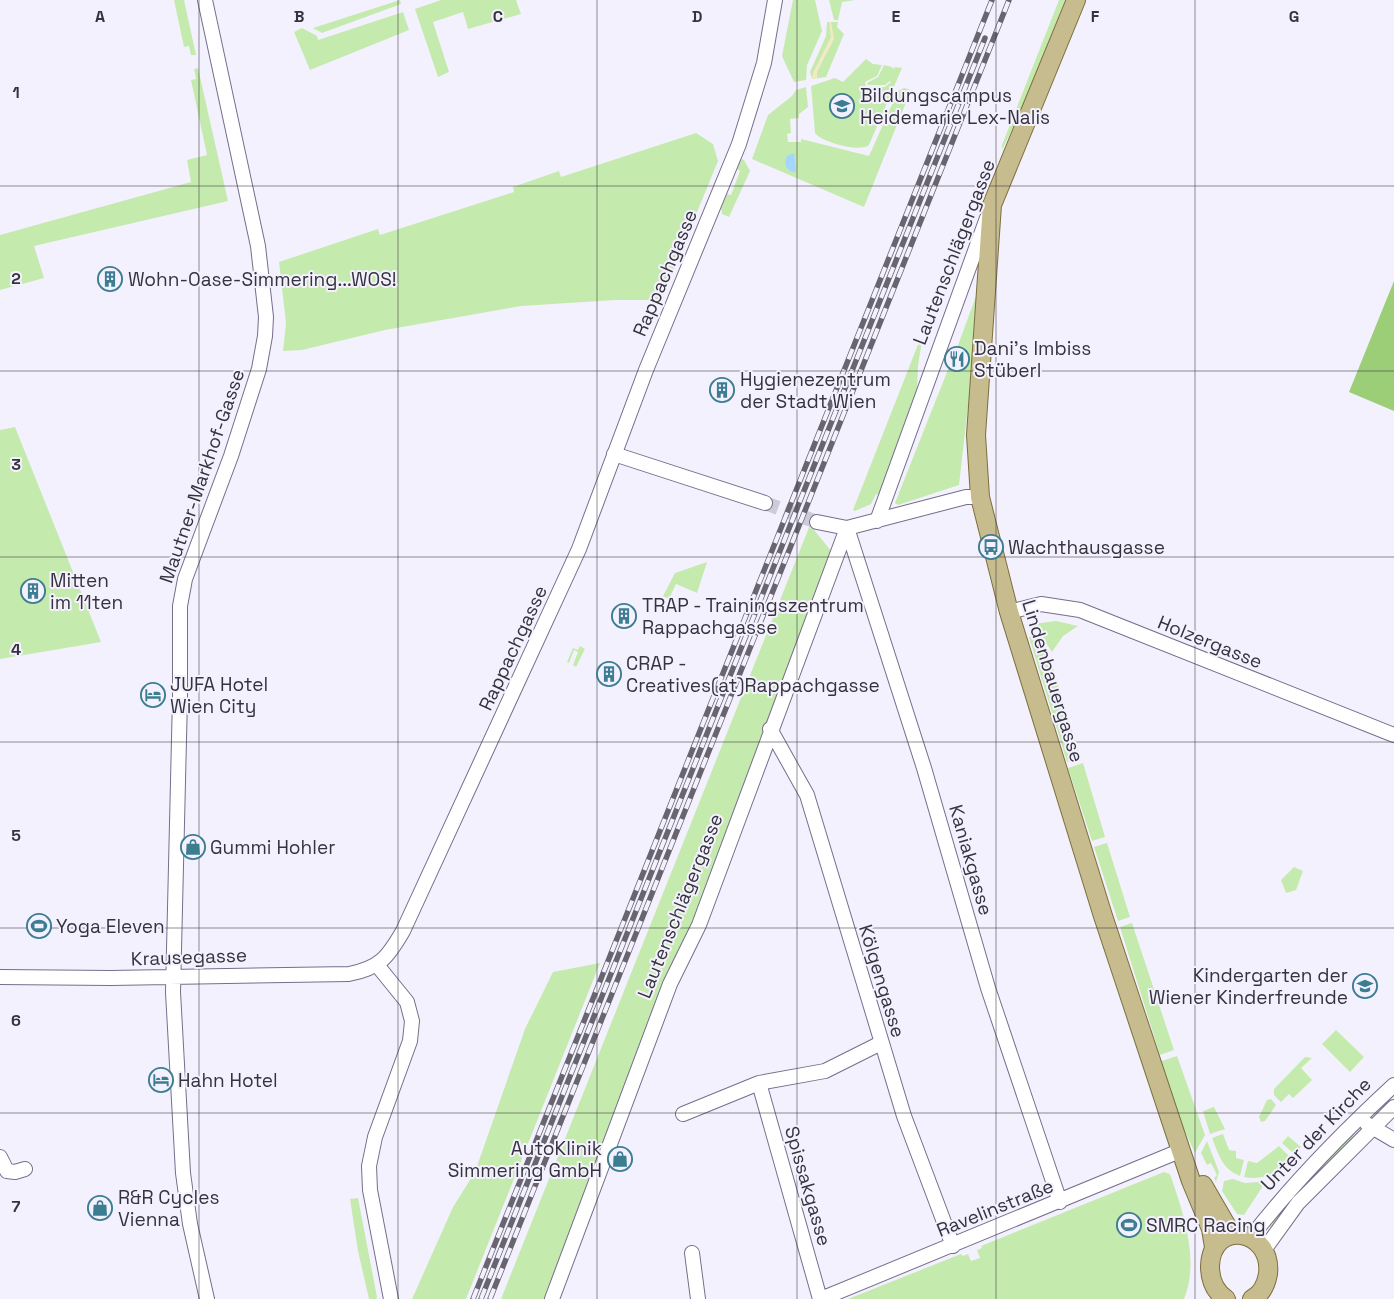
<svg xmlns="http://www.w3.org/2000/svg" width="1394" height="1299" font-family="'Space Grotesk',sans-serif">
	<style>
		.green { fill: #c5eaad }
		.forest { fill: #9bce76 }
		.sand { fill: #f3e9c4 }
		.water { fill: #a4d6ff }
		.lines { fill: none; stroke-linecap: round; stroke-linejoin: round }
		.minor-tunnel { stroke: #cecbd8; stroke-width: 14; stroke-dasharray: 14 7; stroke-linecap: butt }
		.minor-casing { stroke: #766e8b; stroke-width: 16 }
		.major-casing { stroke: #7c6f40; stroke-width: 20 }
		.minor { stroke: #fff; stroke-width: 14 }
		.major { stroke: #c7bc8d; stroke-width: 18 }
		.rail-casing { stroke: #686571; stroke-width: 5.5 }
		.rail { stroke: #f4f1fe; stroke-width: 4; stroke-dasharray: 11; stroke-linecap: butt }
		.grid { fill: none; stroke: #36333f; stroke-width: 1; stroke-opacity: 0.55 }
		.labels { text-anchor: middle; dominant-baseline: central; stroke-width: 4; stroke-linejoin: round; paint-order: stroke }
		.poi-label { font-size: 19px; fill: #36333f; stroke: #f4f1fe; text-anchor: start }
		.street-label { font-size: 19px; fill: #36333f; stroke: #f4f1fe }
		.grid-label { font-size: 16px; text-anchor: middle; font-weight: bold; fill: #36333f; stroke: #f4f1fe; stroke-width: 4; stroke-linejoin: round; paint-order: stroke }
	</style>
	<rect width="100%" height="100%" fill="#f4f1fe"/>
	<path class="green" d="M174,0H184L196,55H191L189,46L184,47Z
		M400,0L401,4L322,33L313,28Z
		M441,0H516L521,14L468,29L463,12L433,22L449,72L438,77L415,9Z
		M793,0H815L822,31L807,65L806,80L794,82L782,56Z
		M829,0H855L842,2L838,20H834Z
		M1059,0H1065L1015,124L1002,150V145Z
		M403,12L409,30L310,70L294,32L302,28L317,36L318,40Z
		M827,22H838L837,27L844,34L826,77L812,79L810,72L826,36Z
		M866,59L873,64L882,65L877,76L865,82L866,87H885L891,82L890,81L885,85H868L867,83L878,77L884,65L892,67L893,69L895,67L902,68L869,145C861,153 821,142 815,133L811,86L835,78L843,82Z
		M198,68L228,201L34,246L44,278L0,290V235L191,182L187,160L207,155L191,80L196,79L194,69Z
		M806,87L808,107L799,114V118L790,119L791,133L787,134L788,142H801V139L869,156L898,91L904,88L911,90L864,207L752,159L768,115L792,96L796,90Z
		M696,133L713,144L718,161L661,300H615L521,306L385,330L302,350L283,351L286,323L279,262L378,229L380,235L514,192L513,187L559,171L561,177Z
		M741,159L744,160L750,171L729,217L722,214L721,207L727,194L731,195L740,171L737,169Z
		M976,296L969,398L959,485L898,505L895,503L949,367L956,370L964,351L957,348Z
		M922,341L918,365L917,394L880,495L876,494L871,504L855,511L853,510L919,342Z
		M15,427L101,642L0,659V430Z
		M810,525L832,552L694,921L547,1299H501Z
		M707,562L697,593L676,584L669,599L663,596L675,573Z
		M1056,621L1078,626L1063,636L1052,652L1034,624Z
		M1035,635L1052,665L1080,757L1067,762L1029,637Z
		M580,646L585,649L576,667L573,665L578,652L574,650L569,663L567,662L573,648L578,650Z
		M1083,763L1105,837L1092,841L1068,768Z
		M1107,843L1130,917L1118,921L1094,847Z
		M1294,867L1303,871L1296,890L1286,893L1281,880Z
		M1132,923L1174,1050L1160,1055L1120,927Z
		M600,963L466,1299H412L453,1207L475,1172L525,1029L553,972Z
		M1336,1030L1364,1057L1350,1072L1322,1044Z
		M1177,1056L1205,1135L1195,1153L1175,1110L1159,1062Z
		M1305,1057L1312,1058L1301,1068L1312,1080L1293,1098L1289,1094L1281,1102L1274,1095V1089Z
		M1271,1099L1276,1105L1265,1121L1261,1122L1259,1117L1267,1100Z
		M1214,1107L1225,1129L1210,1134L1203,1111Z
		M1223,1134L1229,1150L1236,1151V1158L1244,1160L1240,1176C1222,1169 1219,1155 1212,1138Z
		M1352,1134L1353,1138L1271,1228L1266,1224Z
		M1288,1136L1301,1147L1294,1154L1282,1143Z
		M1207,1141L1219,1172L1216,1182L1214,1178L1217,1175L1211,1163L1207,1165L1201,1153Z
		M1279,1146L1290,1157C1278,1172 1265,1181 1244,1177L1248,1161L1257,1163Z
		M1164,1172L1170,1174C1183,1212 1200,1260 1184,1299H848L961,1254L963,1256L968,1254L971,1261L980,1258L977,1250L982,1248L981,1246Z
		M1233,1179L1245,1183L1259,1182L1263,1186L1244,1215L1237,1214L1222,1191L1224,1181Z
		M358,1198L377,1297L376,1299H369L358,1251L350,1199Z"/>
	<path class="forest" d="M1394,281V411L1349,392Z"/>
	<path class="sand" d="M829,22H831L834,39L817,72V78L812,79L813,73L831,37Z"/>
	<path class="water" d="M794,153L796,172C786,172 783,164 787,156Z"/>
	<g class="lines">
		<path class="minor-tunnel" d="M765,503L817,522"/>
		<defs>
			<path id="minor" d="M205,0L258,246L266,317L265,336L259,369L231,456L185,579L180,606V697L173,992L183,1173L190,1224L207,1299
				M614,454L765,503
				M877,521L987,218
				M817,522L847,528L966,497H980
				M847,528L924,768L988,988L1060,1202
				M1009,612L1041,604L1080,610L1394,735
				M770,729L807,795L904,1116L953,1246
				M377,965L407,1002L412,1021L410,1041L375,1137L369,1166L370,1190L391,1299
				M0,977L111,978L349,974C380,968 388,957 403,931L579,549L646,370L739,144L764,63L775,0
				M759,1083L820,1299
				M683,1114L759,1083L825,1071L881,1043
				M1367,1124L1394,1140
				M0,1157L7,1171L15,1172L25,1169
				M1251,1237C1294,1182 1343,1132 1394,1085
				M1264,1250L1298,1203L1394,1107
				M692,1253L698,1299
				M552,1299L670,984L699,925L847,528
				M821,1299L1182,1150"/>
			<path id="major" d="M1076,0L992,205L976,435L980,497L1009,612L1103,916L1191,1181L1211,1229L1214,1247
				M1203,1185L1232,1235
				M1226,1299C1214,1291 1210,1280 1210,1266C1212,1218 1273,1229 1268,1274C1266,1285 1262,1294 1252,1299"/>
		</defs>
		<use href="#minor" class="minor-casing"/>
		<use href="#major" class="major-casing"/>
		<use href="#minor" class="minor"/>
		<use href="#major" class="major"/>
		<defs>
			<path id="rail" d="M473,1299L992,0
				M481,1299L985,38
				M490,1299L1009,0"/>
		</defs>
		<use href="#rail" class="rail-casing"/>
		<use href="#rail" class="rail"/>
	</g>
	<path class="grid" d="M199,0V1299M398,0V1299M597,0V1299M797,0V1299M996,0V1299M1195,0V1299M0,186H1394M0,371H1394M0,557H1394M0,742H1394M0,928H1394M0,1113H1394"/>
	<defs>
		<symbol id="school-ring" viewBox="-11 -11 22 22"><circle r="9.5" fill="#f4f1fe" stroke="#3d7d91" stroke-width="1.5"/><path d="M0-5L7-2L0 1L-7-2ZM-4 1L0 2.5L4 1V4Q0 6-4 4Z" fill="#3d7d91"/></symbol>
		<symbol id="building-ring" viewBox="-11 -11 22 22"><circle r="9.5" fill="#f4f1fe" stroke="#3d7d91" stroke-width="1.5"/><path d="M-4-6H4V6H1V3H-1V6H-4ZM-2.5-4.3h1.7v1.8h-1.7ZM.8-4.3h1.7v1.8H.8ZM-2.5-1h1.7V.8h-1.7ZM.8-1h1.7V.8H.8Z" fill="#3d7d91"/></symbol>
		<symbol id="restaurant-ring" viewBox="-11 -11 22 22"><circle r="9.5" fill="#f4f1fe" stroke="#3d7d91" stroke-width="1.5"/><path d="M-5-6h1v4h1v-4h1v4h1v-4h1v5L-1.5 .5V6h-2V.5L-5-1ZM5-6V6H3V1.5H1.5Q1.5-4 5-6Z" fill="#3d7d91"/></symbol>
		<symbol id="bus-ring" viewBox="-11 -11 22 22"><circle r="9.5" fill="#f4f1fe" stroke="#3d7d91" stroke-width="1.5"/><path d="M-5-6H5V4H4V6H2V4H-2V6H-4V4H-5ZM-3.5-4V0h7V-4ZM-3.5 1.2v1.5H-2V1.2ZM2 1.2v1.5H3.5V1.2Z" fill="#3d7d91"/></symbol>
		<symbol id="hotel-ring" viewBox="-11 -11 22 22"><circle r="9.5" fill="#f4f1fe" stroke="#3d7d91" stroke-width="1.5"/><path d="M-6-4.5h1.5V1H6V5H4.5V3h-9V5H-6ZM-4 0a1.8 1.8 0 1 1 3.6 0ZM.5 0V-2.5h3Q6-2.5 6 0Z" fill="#3d7d91"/></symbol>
		<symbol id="shop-ring" viewBox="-11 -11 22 22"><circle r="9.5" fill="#f4f1fe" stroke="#3d7d91" stroke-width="1.5"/><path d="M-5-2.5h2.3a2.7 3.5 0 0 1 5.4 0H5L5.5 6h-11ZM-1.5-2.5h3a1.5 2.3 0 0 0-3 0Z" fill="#3d7d91"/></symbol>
		<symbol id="stadium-ring" viewBox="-11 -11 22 22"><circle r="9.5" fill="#f4f1fe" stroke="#3d7d91" stroke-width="1.5"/><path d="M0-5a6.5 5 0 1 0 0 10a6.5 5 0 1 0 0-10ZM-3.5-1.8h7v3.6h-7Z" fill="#3d7d91"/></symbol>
	</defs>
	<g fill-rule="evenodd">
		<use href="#school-ring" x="828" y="92" width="28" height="28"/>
		<use href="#building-ring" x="96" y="265" width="28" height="28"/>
		<use href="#restaurant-ring" x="943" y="345" width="28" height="28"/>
		<use href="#building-ring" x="708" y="376" width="28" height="28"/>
		<use href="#bus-ring" x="977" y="533" width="28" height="28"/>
		<use href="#building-ring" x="19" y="577" width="28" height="28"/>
		<use href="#building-ring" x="610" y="602" width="28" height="28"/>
		<use href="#building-ring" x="595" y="660" width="28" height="28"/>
		<use href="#hotel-ring" x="139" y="681" width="28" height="28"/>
		<use href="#shop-ring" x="179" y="833" width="28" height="28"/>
		<use href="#stadium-ring" x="25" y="912" width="28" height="28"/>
		<use href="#school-ring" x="1351" y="972" width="28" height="28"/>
		<use href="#hotel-ring" x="147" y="1066" width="28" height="28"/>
		<use href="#shop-ring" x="606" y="1145" width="28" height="28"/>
		<use href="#shop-ring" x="86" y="1194" width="28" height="28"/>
		<use href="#stadium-ring" x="1115" y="1211" width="28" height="28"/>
	</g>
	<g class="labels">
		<g class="poi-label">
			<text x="860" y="95">Bildungscampus<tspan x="860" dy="22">Heidemarie Lex-Nalis</tspan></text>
			<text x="128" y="279">Wohn-Oase-Simmering...WOS!</text>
			<text x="974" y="348">Dani's Imbiss<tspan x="974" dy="22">Stüberl</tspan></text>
			<text x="740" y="379">Hygienezentrum<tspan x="740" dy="22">der Stadt Wien</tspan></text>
			<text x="1008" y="547">Wachthausgasse</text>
			<text x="50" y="580">Mitten<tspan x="50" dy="22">im 11ten</tspan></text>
			<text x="642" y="605">TRAP - Trainingszentrum<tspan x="642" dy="22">Rappachgasse</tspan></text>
			<text x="626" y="663">CRAP -<tspan x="626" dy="22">Creatives(at)Rappachgasse</tspan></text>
			<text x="170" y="684">JUFA Hotel<tspan x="170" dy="22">Wien City</tspan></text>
			<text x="210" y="847">Gummi Hohler</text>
			<text x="56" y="926">Yoga Eleven</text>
			<text x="1348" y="975" text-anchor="end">Kindergarten der<tspan x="1348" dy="22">Wiener Kinderfreunde</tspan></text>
			<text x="178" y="1080">Hahn Hotel</text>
			<text x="602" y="1148" text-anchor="end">AutoKlinik<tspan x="602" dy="22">Simmering GmbH</tspan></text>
			<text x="118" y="1197">R&amp;R Cycles<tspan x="118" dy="22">Vienna</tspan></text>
			<text x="1146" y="1225">SMRC Racing</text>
		</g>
		<g class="street-label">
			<text transform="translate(954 252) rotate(-69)">Lautenschlägergasse</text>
			<text transform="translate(665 273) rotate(-67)">Rappachgasse</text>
			<text transform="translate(202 476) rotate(-71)">Mautner-Markhof-Gasse</text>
			<text transform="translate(1210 642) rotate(22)">Holzergasse</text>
			<text transform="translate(513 648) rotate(-65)">Rappachgasse</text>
			<text transform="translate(1053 681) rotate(73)">Lindenbauergasse</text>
			<text transform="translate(971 860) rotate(74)">Kaniakgasse</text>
			<text transform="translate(680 906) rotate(-68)">Lautenschlägergasse</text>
			<text transform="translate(189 957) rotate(-2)">Krausegasse</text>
			<text transform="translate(882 981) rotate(73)">Kölgengasse</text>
			<text transform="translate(1316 1134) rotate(-46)">Unter der Kirche</text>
			<text transform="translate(808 1186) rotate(74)">Spissakgasse</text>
			<text transform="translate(995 1208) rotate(-22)">Ravelinstraße</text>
		</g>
	</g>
	<g class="grid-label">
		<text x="100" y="22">A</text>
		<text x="299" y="22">B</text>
		<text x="498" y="22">C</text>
		<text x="697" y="22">D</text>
		<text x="896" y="22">E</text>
		<text x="1095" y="22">F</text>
		<text x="1294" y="22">G</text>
		<text x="16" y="98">1</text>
		<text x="16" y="284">2</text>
		<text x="16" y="470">3</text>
		<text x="16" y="655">4</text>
		<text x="16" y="841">5</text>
		<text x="16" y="1026">6</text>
		<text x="16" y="1212">7</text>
	</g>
</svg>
